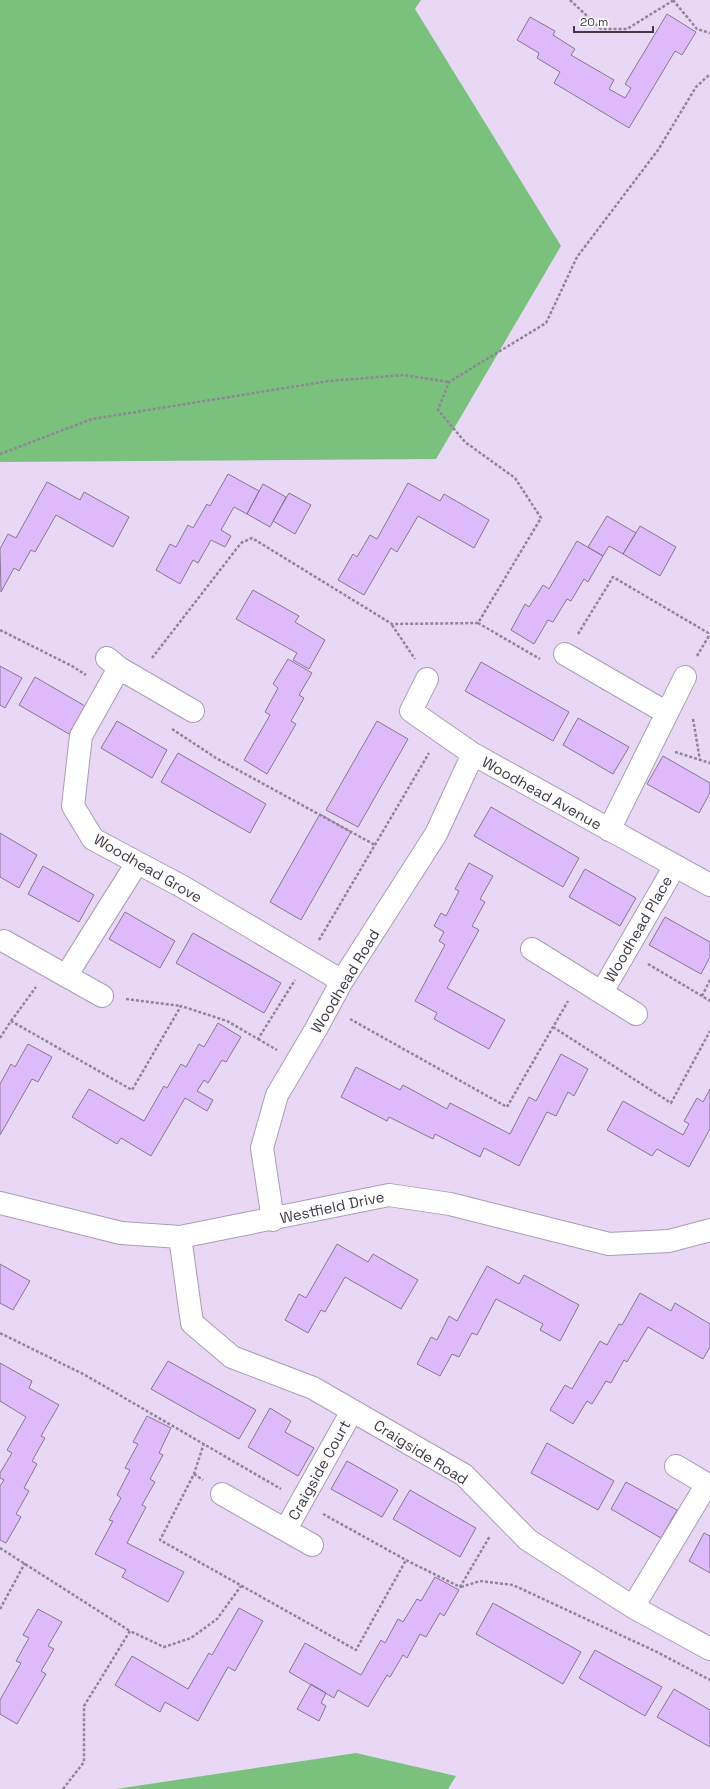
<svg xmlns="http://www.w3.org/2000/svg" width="710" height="1789" font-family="'Space Grotesk',sans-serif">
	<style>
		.forest { fill: #7bc17e }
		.building { fill: #debafa; stroke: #867891 }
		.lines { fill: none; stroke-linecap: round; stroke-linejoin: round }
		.minor-casing { stroke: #aa9cb6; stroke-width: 24 }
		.tertiary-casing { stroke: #aa9cb6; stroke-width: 24 }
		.path { stroke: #908599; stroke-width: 2.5; stroke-dasharray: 3 2; stroke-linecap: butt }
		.minor { stroke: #fff; stroke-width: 22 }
		.tertiary { stroke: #fff; stroke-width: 22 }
		.labels { text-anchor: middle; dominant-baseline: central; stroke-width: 3; stroke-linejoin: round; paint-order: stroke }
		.street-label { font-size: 15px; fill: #403a45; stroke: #fff }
	</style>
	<rect width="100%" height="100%" fill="#e8d8f5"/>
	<path class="forest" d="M0,0H421L415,9L561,246L436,459L0,462Z
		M356,1753L456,1776L448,1789H116Z"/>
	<path class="building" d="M667,14L696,32L682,55L675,51L629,128L554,83L560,72L537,58L539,53L517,40L530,17L555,31L553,35L575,49L571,55L614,80L609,89L625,98L631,88L625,84Z
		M228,474L259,491L247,514L234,507L221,530L231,536L225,547L211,540L198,563L193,560L180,584L156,570L170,544L176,547L188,525L193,528L207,504L210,506Z
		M47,482L80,500L84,492L129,517L113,547L56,515L35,552L31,550L19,571L14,568L1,592L0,549L8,534L16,538Z
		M408,483L440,501L444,494L489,520L474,548L418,516L397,552L391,548L364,595L338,580L353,554L357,557L370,535L377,539Z
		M263,484L286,497L270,527L247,514Z
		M289,493L311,505L295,534L273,521Z
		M607,516L636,533L623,554L609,546L603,556L588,547Z
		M640,526L676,547L660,576L623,554Z
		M577,541L603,556L588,582L584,579L571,601L567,599L553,622L548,620L534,644L511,630L525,604L529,607L543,585L549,589Z
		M253,590L299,616L295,622L325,640L309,669L293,660L297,653L236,619Z
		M288,659L312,673L299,695L304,698L291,721L296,724L267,774L244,760L270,715L265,712L278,688L273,684Z
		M481,662L569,712L553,741L465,691Z
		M0,666L22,678L5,708L0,705Z
		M35,677L85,706L69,734L19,705Z
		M578,718L629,747L613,774L563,745Z
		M117,721L167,750L152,778L101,748Z
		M377,721L408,739L358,827L326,810Z
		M178,753L266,804L250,833L161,782Z
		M663,756L710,783V793L699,813L647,784Z
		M491,807L579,858L563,887L474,836Z
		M320,814L351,832L301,920L270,902Z
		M0,833L37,855L19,888L0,877Z
		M469,863L493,876L480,899L485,902L472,926L479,930L447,988L505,1020L489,1049L434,1019L437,1013L415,1001L445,945L439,941L444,932L434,926L441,913L446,916L459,891L455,889Z
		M43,866L94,895L79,922L28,894Z
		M585,869L636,898L620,926L569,897Z
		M125,912L175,941L160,968L109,939Z
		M665,917L710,942V957L701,974L649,945Z
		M193,933L281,983L264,1013L176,963Z
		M218,1023L241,1037L226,1062L222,1060L208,1083L204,1080L197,1091L213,1100L207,1111L185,1098L151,1156L121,1138L117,1144L72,1117L89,1089L144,1121L164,1086L167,1088L181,1064L186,1067L199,1044L204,1047Z
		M28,1044L52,1057L38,1082L32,1079L0,1135V1084L11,1064L15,1067Z
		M561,1054L588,1069L574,1096L568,1092L556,1116L547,1112L519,1166L484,1148L480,1157L435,1134L433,1139L389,1117L387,1121L341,1097L356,1067L400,1090L403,1085L447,1109L450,1103L510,1134L529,1097L536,1101Z
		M710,1089V1129L689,1167L657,1149L652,1156L607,1130L623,1101L683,1135L689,1124L684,1121L697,1098L703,1102Z
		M337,1244L368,1262L373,1254L418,1280L401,1309L345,1277L325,1312L321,1310L308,1333L285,1320L299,1294L306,1298Z
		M0,1264L30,1281L13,1310L0,1303Z
		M487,1266L519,1284L524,1275L579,1305L560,1341L540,1330L543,1324L496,1299L477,1335L472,1333L459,1357L452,1354L440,1376L417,1364L431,1337L437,1340L449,1316L457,1321Z
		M640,1293L671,1311L675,1303L710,1324V1347L703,1359L648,1327L627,1362L624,1360L611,1383L606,1381L592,1404L587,1401L573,1424L550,1410L565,1385L572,1389L600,1341L607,1345L619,1324L622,1325Z
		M168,1361L256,1410L239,1439L151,1389Z
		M0,1363L32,1381L29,1388L59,1405L41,1436L45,1438L32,1461L37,1464L24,1488L29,1491L16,1514L21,1517L6,1543L0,1540V1486L4,1480L0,1478V1473L12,1453L7,1450L26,1417L0,1401Z
		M270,1408L291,1421L285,1432L314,1448L298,1476L248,1447Z
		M147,1416L171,1428L159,1453L163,1455L150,1479L155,1482L142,1505L146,1507L127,1543L184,1572L168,1602L122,1577L126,1570L95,1554L113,1521L109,1520L121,1498L117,1495L130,1470L125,1468L138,1444L133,1442Z
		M547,1443L614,1481L598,1510L531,1473Z
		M347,1461L398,1490L382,1517L331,1489Z
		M626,1482L677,1510L661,1538L611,1509Z
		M410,1490L476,1528L460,1557L393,1519Z
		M704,1533L710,1536V1573L689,1561Z
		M435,1577L459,1590L444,1616L440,1613L426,1637L420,1634L407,1658L403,1655L390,1677L387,1675L368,1707L338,1690L334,1698L289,1672L305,1643L361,1675L381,1640L385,1643L398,1619L403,1622L417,1599L421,1601Z
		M493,1603L581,1652L563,1684L476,1634Z
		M239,1608L263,1621L235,1671L228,1667L198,1721L165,1702L160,1712L115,1685L132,1656L188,1689L209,1653L212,1655Z
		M38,1609L62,1622L48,1646L54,1649L41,1671L46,1674L17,1724L0,1714V1700L21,1663L16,1661L29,1638L23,1635Z
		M595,1650L662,1687L645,1716L579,1678Z
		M311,1684L326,1693L321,1703L326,1706L319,1721L297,1709Z
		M674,1689L710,1710V1747L657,1717Z"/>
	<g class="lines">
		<defs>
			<path id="minor" d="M565,654L667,713
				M107,658L119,668L193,711
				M119,668L81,736L73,806L93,839L183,887L342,981
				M427,679L411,711L473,754L710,885
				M609,830L685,677
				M4,941L102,996
				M532,949L636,1014
				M66,976L137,863
				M602,992L675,866
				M273,1220L262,1148L277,1095L316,1029L342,981L436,834L473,754
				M180,1237L192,1323L232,1357L313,1388L464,1475L528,1540L633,1607L710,1649
				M676,1466L710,1486
				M222,1494L312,1545
				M286,1529L352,1411
				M633,1607L707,1484"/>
			<path id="tertiary" d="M0,1203L121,1233L180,1237L389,1195L450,1204L609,1244L669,1241L710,1230"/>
		</defs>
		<use href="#minor" class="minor-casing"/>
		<use href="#tertiary" class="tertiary-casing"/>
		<path class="path" d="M570,0L601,29H627L674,0
			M673,0L697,29L710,33
			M0,454L92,419L329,381L404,375L449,382
			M478,623L540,659
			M392,625L415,659
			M0,630L72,666L86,675
			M578,634L613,577L710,634
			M697,656L710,634
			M152,658L241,543L252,538L392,624L478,623L541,518L515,478L465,442L438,410L449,382L546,323L577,257L658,150L696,87L710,74
			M693,719L700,760
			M172,729L216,758L375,845
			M675,752L710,763
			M319,940L429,753
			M648,964L702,996
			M710,980L702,996L710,1001
			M126,999L181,1006
			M350,1019L507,1107L568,1001
			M11,1021L36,987
			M553,1027L671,1103L710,1031
			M0,1038L11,1021L132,1090L181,1006L227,1021L258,1039L295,980
			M258,1039L277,1050
			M0,1333L85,1375L281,1489
			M204,1443L194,1474L160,1540L356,1650L406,1560
			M194,1474L203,1480
			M323,1514L406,1560L460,1587L490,1536
			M0,1548L130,1631
			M461,1587L480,1581L513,1585L657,1652L710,1680
			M0,1609L25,1563
			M63,1789L84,1762V1706L130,1631L164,1647L191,1638L217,1619L241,1586"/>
		<use href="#minor" class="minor"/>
		<use href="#tertiary" class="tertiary"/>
	</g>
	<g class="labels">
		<g class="street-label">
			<text transform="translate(542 793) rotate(29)">Woodhead Avenue</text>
			<text transform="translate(148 868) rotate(30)">Woodhead Grove</text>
			<text transform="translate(638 929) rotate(-60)">Woodhead Place</text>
			<text transform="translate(345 981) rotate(-59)">Woodhead Road</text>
			<text transform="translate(332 1207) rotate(-12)">Westfield Drive</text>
			<text transform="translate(421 1452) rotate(32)">Craigside Road</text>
			<text transform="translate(319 1470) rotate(-61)">Craigside Court</text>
		</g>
	</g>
	<path d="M574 26v6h79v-6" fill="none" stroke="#403a45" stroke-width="2"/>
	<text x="580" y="26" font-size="12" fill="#403a45" stroke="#ffffff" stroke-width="3" paint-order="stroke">20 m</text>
</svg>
